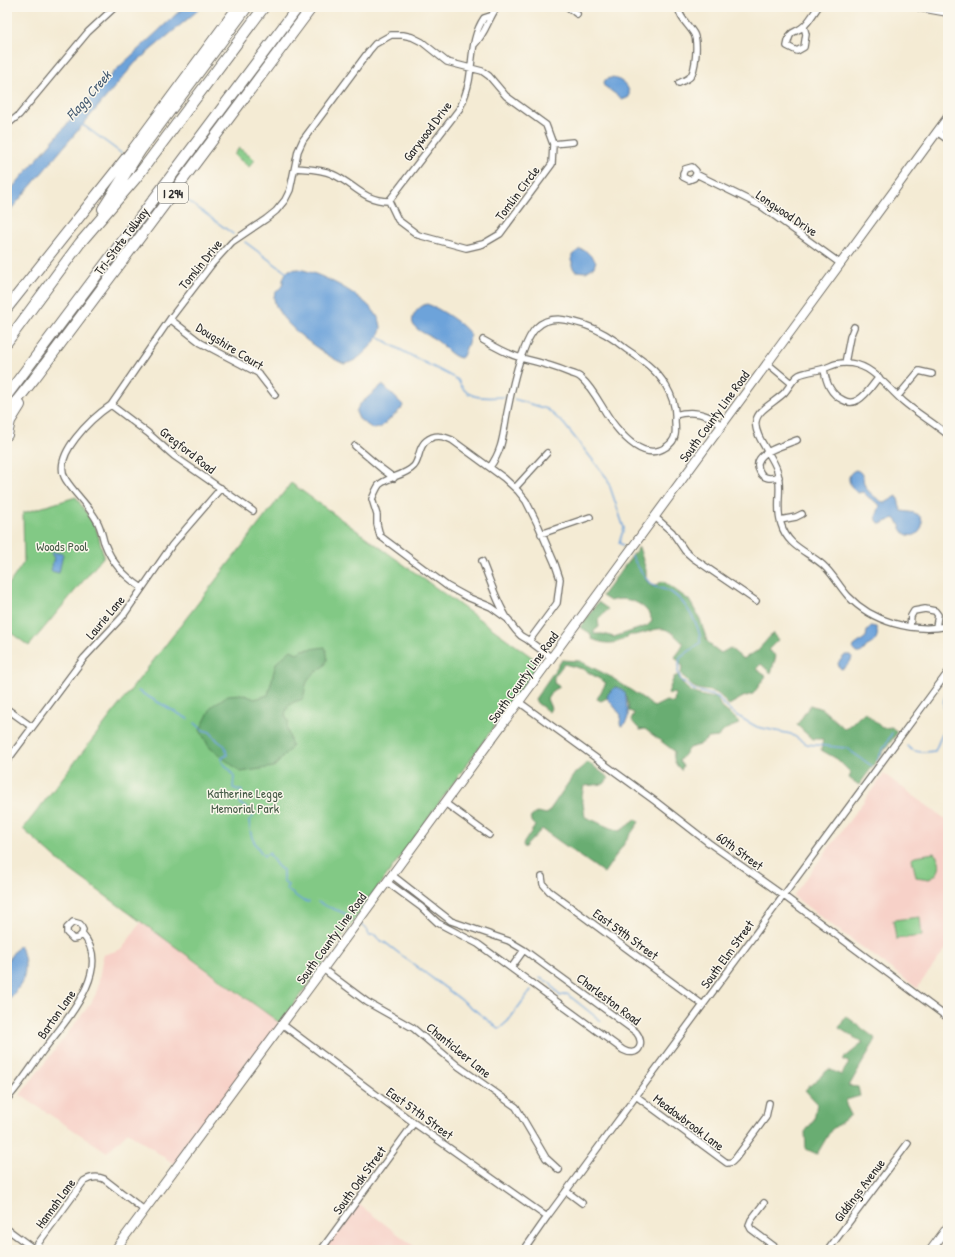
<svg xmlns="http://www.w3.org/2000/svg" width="955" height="1257" font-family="'Patrick Hand',sans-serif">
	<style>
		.built { fill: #f7d1c8 }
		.green { fill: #82c985; stroke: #567a58 }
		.forest { fill: #69ad72; stroke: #4a6c4e }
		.water { fill: #6da3da; stroke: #4c6782 }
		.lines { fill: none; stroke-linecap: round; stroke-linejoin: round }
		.stream { stroke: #6da3da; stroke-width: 1.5 }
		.street-casing { stroke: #716e66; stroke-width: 8 }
		.secondary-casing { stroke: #716e66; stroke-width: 10 }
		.highway-casing { stroke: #716e66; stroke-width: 12 }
		.street { stroke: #fff; stroke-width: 5.5 }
		.secondary { stroke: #fff; stroke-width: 8 }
		.highway { stroke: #fff; stroke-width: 10 }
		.labels { text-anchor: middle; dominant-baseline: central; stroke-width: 3; stroke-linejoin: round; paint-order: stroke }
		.shield { fill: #fbf7ec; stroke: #696865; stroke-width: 1 }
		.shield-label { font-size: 12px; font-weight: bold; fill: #2b2b2b }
		.street-label { font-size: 13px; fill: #2b2b2b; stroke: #fbf7ec }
		.park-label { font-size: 13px; fill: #455a46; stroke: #fbf7ec }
		.water-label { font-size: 14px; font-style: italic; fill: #455b71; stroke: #fbf7ec }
	</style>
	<rect width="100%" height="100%" fill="#fbf7ec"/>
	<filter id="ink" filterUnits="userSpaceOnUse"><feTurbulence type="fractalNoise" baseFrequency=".025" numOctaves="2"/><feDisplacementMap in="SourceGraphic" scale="8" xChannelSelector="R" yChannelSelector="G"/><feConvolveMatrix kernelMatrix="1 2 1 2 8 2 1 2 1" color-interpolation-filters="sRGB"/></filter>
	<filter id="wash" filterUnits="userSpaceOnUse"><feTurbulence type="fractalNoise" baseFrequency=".012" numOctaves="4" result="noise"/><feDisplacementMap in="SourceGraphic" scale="16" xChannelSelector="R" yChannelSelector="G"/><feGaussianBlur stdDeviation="0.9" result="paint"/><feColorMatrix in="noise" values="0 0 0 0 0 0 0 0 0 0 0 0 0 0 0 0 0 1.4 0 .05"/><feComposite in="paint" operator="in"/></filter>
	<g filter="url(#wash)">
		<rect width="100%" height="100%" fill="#f4ebd4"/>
		<path class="built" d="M884,774L948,821V946L917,988L793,896Z
			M141,922L280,1023L174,1164L128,1132L107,1152L20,1095L91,1003L97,992L103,955L122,949Z
			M357,1203L419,1250H322Z"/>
		<path class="green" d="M239,148L255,160L249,167L234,155Z
			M291,483L540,663L280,1023L66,867L23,829Z
			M76,497L96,528L104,556L29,646L7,630V587L24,562L23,513Z
			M934,853C943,861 941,875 929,879L916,877L912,859L915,856Z
			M920,917L922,936L896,939L893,920Z"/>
		<path class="forest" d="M639,547L646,570V580L652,587L663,581L689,600L700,619L707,641L713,647L721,653L730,648L743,659L757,651L773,633L778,640L768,650L776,656L771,673L761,664L756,669L766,676L753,694L743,697L729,705C724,702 723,697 718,694C712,690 705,691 698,689C691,687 686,680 681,674L682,665L675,657L681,649L683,643C679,640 674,633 669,631C658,624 643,636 630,635C617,645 606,645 592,639L590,633L580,627L598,602L608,609L598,620L599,627L594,631V634H602L614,637L647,626L652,621C648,604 627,595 610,601L602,596Z
			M325,647C334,670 314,668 308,680C305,685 305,693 303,699C292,703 288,703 285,715L289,722L287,728L292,747L274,767L241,772L209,747L200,730L212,706L228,695L242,694L255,699L268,695L276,663L291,650L297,653L302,650Z
			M562,660L580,661L611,677L644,699L654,707L666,701L674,703L675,693L669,694L668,693L674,677L678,675C686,694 699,696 717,698L721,707L736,719L739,724L726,729L718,737L709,738L699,745L689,748L679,761L683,766L681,770C675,764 673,760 674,751L645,729L640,730L631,720L634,713L629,711L627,696L611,690L607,698L601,701L597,699L606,683L583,669L564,664L554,677V683L560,687L553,690L547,699L551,708L549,712L537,703L535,699Z
			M810,705L822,709L845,729L865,712L882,728L892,727L897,733L859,785L849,778L851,773L837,759L821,750L823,739H812L797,725Z
			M588,762L609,778L604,784L584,786L582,796L585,817C597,821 607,828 620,831L636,819L639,822L604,873L542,829L524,848L523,844L535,826L530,818L537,812L547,814L575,773Z
			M846,1016L876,1039L849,1086L858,1087L860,1096L846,1100V1105L851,1115L831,1130L817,1154L806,1149L805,1132L814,1120L817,1103L805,1090L829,1069L841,1075L849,1063L843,1059L863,1043L839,1028Z"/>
		<path class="water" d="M184,7H202L135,63L7,214V194L69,122L116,70Z
			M613,77C622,81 631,86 629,97L625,99H622L603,85L605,80Z
			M580,249L586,251L596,261L594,267L586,272L575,271L572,266V255Z
			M298,269C320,272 380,302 381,327C381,335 374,342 369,348C361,356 355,362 344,364C324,355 275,321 274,298C274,292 277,292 280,288C284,285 282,281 284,277C285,274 287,272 289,270Z
			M427,304C439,308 464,324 471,335L463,356L461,358C451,357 444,345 436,340C427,333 405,329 415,313C418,309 422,305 427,304Z
			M382,385L386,388L403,405L402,408L380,428L373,429L359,419L356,412L359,405Z
			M856,470C865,473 862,480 865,486C867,491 880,502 885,503L897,496C899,500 899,506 902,511C907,512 913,512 917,514C928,521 920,539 908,535C900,533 901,522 894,518L881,524C872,520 879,511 880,505L868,497L863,492L858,493C849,487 844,474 856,470Z
			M52,552L63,554L59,573L51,571L54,556H52Z
			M871,626L876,627C880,636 875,643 867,646C864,650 862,654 856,653L853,650L854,646L866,637L867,631Z
			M845,655H850L852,657C851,662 846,668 841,669L839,667L838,663Z
			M615,687C629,690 625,697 627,707C629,714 629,720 623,725L621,726L620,723L621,715L607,698L608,694Z
			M19,945C25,954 27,968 23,979C21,987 12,995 7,1002V961Z"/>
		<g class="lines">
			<path class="stream" d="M80,124L86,127L121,153
				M180,195L233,234
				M245,242L287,273
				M377,336C403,353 431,365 458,380C467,402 486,397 506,397
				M514,399L547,409L564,424L607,478L624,528L619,543L623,545
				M632,556C635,563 647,581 652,585C657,589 666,588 672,593C685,601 702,628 700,643L680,658L678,672L681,680L694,690L718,697L724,705L736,715L757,727L791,734L806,744L846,748L872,766
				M138,691L188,719
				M195,723L203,730L210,732L218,741L225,746L227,755L222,758V762L230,770L234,777L233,788L242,791L240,804L251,811L253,817L249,821C250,826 250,830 251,834C251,838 261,853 264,856L269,853C273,859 276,868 283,870V880L288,885L286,889L303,901L309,902
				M907,746C914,754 926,752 935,751C939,741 944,732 945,721C945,709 940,703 948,690
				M877,760L892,733
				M318,902C328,909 341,909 350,917
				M361,925L367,929L369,935H375L378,939L387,944C424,973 463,1000 499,1029L508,1021L531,990
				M540,978L550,983L560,996L567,994L601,1021"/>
		</g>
	</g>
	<g filter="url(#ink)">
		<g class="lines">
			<defs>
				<path id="street" d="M568,7L577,14
					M679,7C678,17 689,25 694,34C698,42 696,70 690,77C688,79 683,81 679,83
					M804,27L806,34L804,47L797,51L787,46C791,26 794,36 805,25C810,20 814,13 818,7
					M474,45C486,33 488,19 497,7
					M7,125L19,115L88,32L115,7
					M937,132L948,140
					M553,144L573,142
					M696,174L694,178L689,180L683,177V173L685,169L692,167L696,171V174L761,206L841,264
					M389,201L460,108C464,99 467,91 469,81C473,59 471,37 484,18L490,16
					M170,319L201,343L258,373L275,395
					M483,340C495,347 507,354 521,358C538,362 554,366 570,373C574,374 578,375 581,378C596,391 603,412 616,427C628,442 647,460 666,447C671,444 674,441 675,435C676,431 675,425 675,420C676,409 672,396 666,386C657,370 641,359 626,349C614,339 600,330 585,325C568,320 550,314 536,328C530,334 526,344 523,352C515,371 511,393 507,413C503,434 503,449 490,467
					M767,363L791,383
					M845,363L850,337L854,327
					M824,369C826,382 830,394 843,400C848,403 853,403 858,400C867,395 873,384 879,377
					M898,396L919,371L932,374
					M111,405L148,433L174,456L253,511
					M675,415C693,410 708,413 722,426
					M948,435C934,423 918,414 904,402C884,385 868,357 836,364C832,365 827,368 822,369C815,371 805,372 799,375C793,379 790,386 785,392C777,401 758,409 756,421C753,435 773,456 777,470C783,487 775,507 781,524C788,547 807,551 823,565C833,574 839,586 848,596C872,622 913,633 948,626
					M355,446L382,469L394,478
					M779,477C772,478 764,480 760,472C749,453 783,446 797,440
					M515,488L547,453
					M655,517L672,532L685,551L693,558L756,601
					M780,520L796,517L802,514
					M541,534L590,517
					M482,561C491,583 502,617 519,634C521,637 526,638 529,641
					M142,588C123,575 112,563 104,542C102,535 101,528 97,521C89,506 75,494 66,480C50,456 93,417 111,405L170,319L212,264L232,242L266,219L276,211L285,200L290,190L298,151L303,140L369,51L375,44L391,35H403L412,37L422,42L447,62L482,71L489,76L506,96L546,125L553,144L552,164L500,234L483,244L466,248L418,235L398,220L389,201C362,201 354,183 332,174C322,169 307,169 295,168
					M509,620L491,607L467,597L447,586L380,536L377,524V515L372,499C374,495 376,489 379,485C387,477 405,476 414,466C420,459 418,447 426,441C435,434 443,436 452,440L504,478L518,491L526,501L539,527L555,564L560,579L557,603L529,641L552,658
					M910,627L911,616L914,611L925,609L935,611L938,615L936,627
					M519,702L655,801L709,843L784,896L948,1018
					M7,709L32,727
					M7,761L84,658L123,616L172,545L221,488
					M445,803L489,835
					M542,877L543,884L549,891L703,1005
					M387,882L421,907L438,923L478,944L623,1050C638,1058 646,1044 636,1032L524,950L509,941L451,921L392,875
					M511,968L524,950
					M323,969L367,1002L413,1028L458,1066L516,1107L546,1158L559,1170
					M282,1024L414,1123L547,1217
					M636,1096L727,1163L732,1162L735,1159L766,1117L769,1103
					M7,1099C20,1085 31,1067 42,1052C63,1024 115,969 82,934L83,930L80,924L73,922L67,928V933L73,939L78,938L82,934
					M566,1191L582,1203
					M764,1203L751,1220L749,1225L751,1229L779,1250
					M7,1229L34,1249L84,1181C91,1177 97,1176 104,1179L144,1210
					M321,1250L414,1123
					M524,1250L547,1217L948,672
					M828,1250L908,1143"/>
				<path id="secondary" d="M920,7L948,12
					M115,1250L323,969L948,117
					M931,1250L948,1227"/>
				<path id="highway" d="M103,209L140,151L247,7
					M7,308L134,148L238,7
					M7,342L80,243L136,178L264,7
					M7,395L298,7
					M7,413L34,379L312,7
					M7,435L10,421L20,405"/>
			</defs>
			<use href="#street" class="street-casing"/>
			<use href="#secondary" class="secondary-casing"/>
			<use href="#highway" class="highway-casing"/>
			<use href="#street" class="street"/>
			<use href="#secondary" class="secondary"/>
			<use href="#highway" class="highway"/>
		</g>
	</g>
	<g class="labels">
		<rect class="shield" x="158" y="183" width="30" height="20" rx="3"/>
		<g class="shield-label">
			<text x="173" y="193">I 294</text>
		</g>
		<g class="street-label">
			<text transform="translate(427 131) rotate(-53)">Garywood Drive</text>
			<text transform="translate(517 193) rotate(-53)">Tomlin Circle</text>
			<text transform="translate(787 213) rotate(34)">Longwood Drive</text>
			<text transform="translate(121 241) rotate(-53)">Tri-State Tollway</text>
			<text transform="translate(200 264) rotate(-51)">Tomlin Drive</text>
			<text transform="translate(230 346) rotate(32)">Dougshire Court</text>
			<text transform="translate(714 416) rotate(-54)">South County Line Road</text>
			<text transform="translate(188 450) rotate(38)">Gregford Road</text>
			<text transform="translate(105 617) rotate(-50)">Laurie Lane</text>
			<text transform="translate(523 677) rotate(-54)">South County Line Road</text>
			<text transform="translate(740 851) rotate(36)">60th Street</text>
			<text transform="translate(626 934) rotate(36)">East 59th Street</text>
			<text transform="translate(331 938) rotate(-54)">South County Line Road</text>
			<text transform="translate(727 954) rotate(-54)">South Elm Street</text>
			<text transform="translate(609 999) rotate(37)">Charleston Road</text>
			<text transform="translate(56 1014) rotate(-55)">Barton Lane</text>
			<text transform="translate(459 1050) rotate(39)">Chanticleer Lane</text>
			<text transform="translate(420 1113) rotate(36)">East 57th Street</text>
			<text transform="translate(689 1122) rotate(37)">Meadowbrook Lane</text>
			<text transform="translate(359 1180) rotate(-54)">South Oak Street</text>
			<text transform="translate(859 1190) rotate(-53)">Giddings Avenue</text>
			<text transform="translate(55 1203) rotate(-54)">Hannah Lane</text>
		</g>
		<g class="park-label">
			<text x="62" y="546">Woods Pool</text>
			<text x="245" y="793">Katherine Legge<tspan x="245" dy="15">Memorial Park</tspan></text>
		</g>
		<g class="water-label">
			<text transform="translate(88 95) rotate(-49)">Flagg Creek</text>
		</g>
	</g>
	<rect width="955" height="1257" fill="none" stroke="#fbf7ec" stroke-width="24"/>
</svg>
